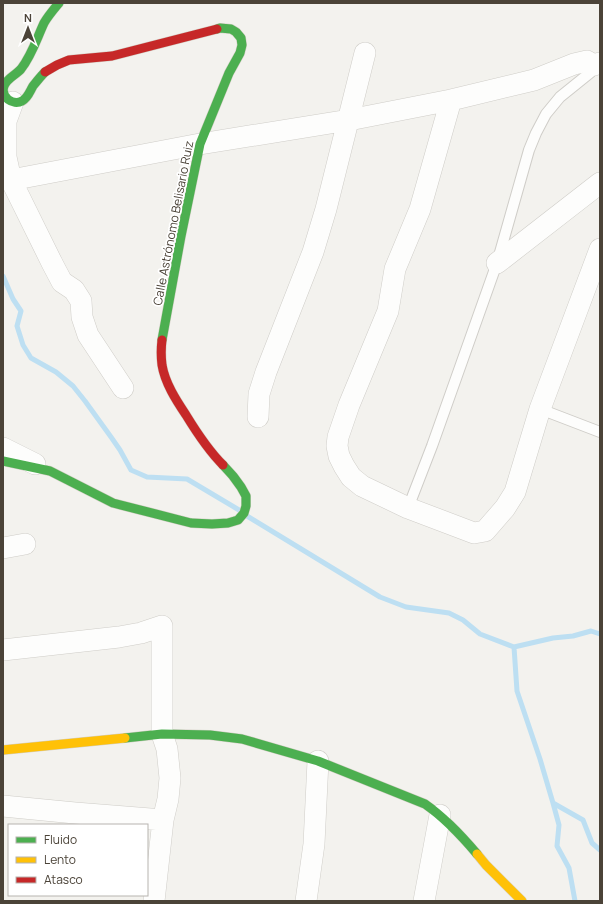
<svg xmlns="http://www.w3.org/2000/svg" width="603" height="904" font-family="Manrope,sans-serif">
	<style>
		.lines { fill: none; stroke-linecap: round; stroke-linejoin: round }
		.stream { stroke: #bddff2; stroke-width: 5 }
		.lane-casing { stroke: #cfcdc8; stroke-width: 12 }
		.street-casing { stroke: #cfcdc8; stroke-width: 22 }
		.fast-casing { stroke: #d3cfc5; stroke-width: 10 }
		.slow-casing { stroke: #d3cfc5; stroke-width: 10 }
		.jam-casing { stroke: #d3cfc5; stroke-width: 10 }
		.lane { stroke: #fdfdfc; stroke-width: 10 }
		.street { stroke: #fdfdfc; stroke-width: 21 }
		.fast { stroke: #4caf50; stroke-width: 9 }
		.slow { stroke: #ffc107; stroke-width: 9 }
		.jam { stroke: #c62828; stroke-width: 9 }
		.labels { text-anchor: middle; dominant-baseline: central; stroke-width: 3.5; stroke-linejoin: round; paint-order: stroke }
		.street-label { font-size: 12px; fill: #4b4338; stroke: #fff }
	</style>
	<rect width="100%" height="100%" fill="#f3f2ee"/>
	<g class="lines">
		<path class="stream" d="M3,276L13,299L21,311L17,326L23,345L31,358L56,372L73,386L85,401L111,437L120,450L131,470L147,477L187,479L239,510
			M247,516L380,597L406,607L449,613L463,620L480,634L514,647L553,638L573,636L591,631L600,634
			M514,647L517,691L540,759L553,803L583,820L592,843L600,850
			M553,803L559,825L557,846L569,868L575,901"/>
		<defs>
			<path id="lane" d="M540,409L600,432
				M408,508L432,446L497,263L529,150L536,133L546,114L560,97L591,72L594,65"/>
			<path id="street" d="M451,100L420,209L395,269L388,311L349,405L338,437L337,446L339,456L344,466L351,477L362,486L408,508L474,533L485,531L505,508L515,492L540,409L600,249
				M13,102L6,121V157L11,180L52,263L62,282L74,290L81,301L82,317L88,335L123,388
				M11,180L200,144L349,120L451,100L534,80L574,64L587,61L594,65L600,63
				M497,263L600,183
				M258,417L259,394L266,372L313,252L326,209L365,53
				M3,448L35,464
				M3,548L25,544
				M3,650L119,637L141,633L162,626V734L167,749L170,778L168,799L163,820L154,901
				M3,806L75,813L163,820
				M306,901L314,844L318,761
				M424,901L440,815"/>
			<path id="fast" d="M45,72C41,76 37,81 33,86C30,91 28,98 22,101C13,106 0,97 4,86C7,78 16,75 21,69C32,55 37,38 44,23C48,16 54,9 59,3
				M162,340L181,236L200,144L229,73L240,53L242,45L241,38L236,32L231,29L220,28L217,29
				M3,461L50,471L113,503L191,523L212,524L228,523L238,520L244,513L246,506V496L241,487L233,476L223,465
				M125,738L162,734L210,735L242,739L318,761L425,804C445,818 461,835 477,854"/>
			<path id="slow" d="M3,750L125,738
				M477,854L486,865L522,901"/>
			<path id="jam" d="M45,72L57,65L69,60L112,56L217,29
				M162,340C161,348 161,357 162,365C165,383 176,400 186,415C197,433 208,450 223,465"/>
		</defs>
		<use href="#lane" class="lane-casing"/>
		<use href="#street" class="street-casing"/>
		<use href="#fast" class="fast-casing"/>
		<use href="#slow" class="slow-casing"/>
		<use href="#jam" class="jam-casing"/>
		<use href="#lane" class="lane"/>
		<use href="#street" class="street"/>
		<use href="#fast" class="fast"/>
		<use href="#slow" class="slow"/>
		<use href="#jam" class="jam"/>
	</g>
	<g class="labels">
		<g class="street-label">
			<text transform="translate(173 223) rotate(-79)">Calle Astrónomo Belisario Ruiz</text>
		</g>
	</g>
	<rect width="603" height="904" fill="none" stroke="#4b4338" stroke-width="8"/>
	<rect x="8" y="824" width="140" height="72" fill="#ffffff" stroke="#b7b4af"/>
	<rect x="16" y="837" width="20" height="6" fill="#4caf50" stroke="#b7b4af"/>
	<text x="44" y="844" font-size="12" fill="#4b4338">Fluido</text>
	<rect x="16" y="857" width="20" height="6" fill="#ffc107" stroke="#b7b4af"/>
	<text x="44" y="864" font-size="12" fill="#4b4338">Lento</text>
	<rect x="16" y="877" width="20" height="6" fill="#c62828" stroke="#b7b4af"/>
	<text x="44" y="884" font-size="12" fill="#4b4338">Atasco</text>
	<g transform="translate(28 28)" stroke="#ffffff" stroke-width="3" paint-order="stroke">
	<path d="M0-3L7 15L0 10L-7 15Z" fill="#4b4338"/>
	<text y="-6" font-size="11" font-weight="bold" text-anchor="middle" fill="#4b4338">N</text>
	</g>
</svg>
